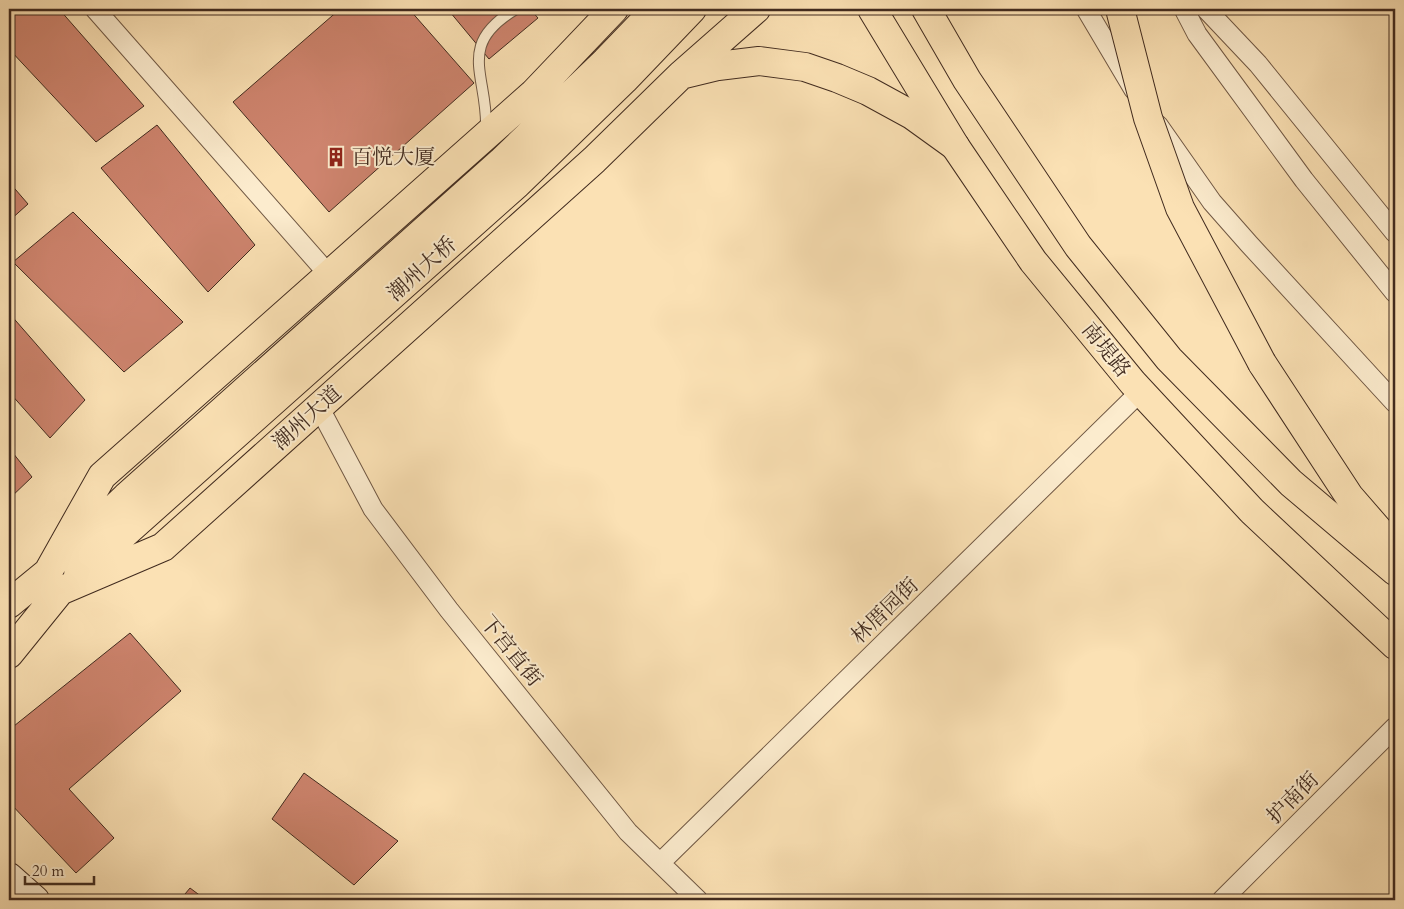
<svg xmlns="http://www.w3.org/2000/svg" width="1404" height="909" font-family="Cardo,'Noto Serif SC',serif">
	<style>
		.building { fill: #ce846e; stroke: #412b1f }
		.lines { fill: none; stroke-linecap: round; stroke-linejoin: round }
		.service-casing { stroke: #705844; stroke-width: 12 }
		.minor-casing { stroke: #705844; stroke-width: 21 }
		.secondary-casing { stroke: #412b1f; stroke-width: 30 }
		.primary-casing { stroke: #412b1f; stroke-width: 30 }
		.trunk-casing { stroke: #412b1f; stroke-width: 30 }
		.service { stroke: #fcecce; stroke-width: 10 }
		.minor { stroke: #fcecce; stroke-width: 19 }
		.secondary { stroke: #fcecce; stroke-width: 28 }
		.primary { stroke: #fbe1b4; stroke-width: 28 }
		.trunk { stroke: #fbe1b4; stroke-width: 28 }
		.trunk-bridge-casing { stroke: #412b1f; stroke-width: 30; stroke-linecap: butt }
		.trunk-bridge { stroke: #fbe1b4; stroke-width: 28 }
		.labels { text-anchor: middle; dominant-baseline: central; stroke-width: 4; stroke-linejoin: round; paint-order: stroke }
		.poi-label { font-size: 21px; fill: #412b1f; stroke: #fcecce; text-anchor: start }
		.street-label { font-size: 21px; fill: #412b1f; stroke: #fcecce }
	</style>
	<rect width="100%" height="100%" fill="#fbe1b4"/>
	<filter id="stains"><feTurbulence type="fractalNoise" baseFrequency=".004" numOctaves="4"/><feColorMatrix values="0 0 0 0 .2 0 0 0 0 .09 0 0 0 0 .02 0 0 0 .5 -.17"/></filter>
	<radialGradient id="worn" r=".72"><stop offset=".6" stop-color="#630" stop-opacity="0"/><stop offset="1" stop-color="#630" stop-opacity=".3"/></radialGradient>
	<path class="building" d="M9,9H59L144,106L96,142L9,49Z
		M340,9H409L474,83L329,212L233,102Z
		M454,9H530L538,18L489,59L450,12Z
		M157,125L255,245L208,292L101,168Z
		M9,182L28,204L9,221Z
		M73,212L183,322L124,372L13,262Z
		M9,313L85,400L50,438L9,392Z
		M9,448L32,477L9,499Z
		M130,633L181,691L69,789L114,838L76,873L9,802V730Z
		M304,773L398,841L354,885L272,819Z
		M190,888L206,900H180Z"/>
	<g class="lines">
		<defs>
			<path id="service" d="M486,129C488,75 455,45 516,9"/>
			<path id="minor" d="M95,9L330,276
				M1086,9L1134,90
				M1184,9L1197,34L1304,180L1395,293
				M1206,9L1258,64L1395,233
				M1158,125L1212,202L1249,244L1395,403
				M319,407L373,509L449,610L628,832L698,900
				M660,863L1141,391
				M1222,900L1395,727"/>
			<path id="secondary" d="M9,877L35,900"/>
			<path id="primary" d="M872,9L955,146L1033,261L1133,383L1252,511L1395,645
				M926,9L967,80L1078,246L1169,359L1291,483L1395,571"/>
			<path id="trunk" d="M685,74L718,66L759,61L805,67L837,78L868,91L912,115L955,146
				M1262,363L1349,496L1395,549
				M68,553L126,497L501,162L606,61L656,9
				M78,575L517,184L624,80L692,9
				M9,604L48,572L102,476L534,93L614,9
				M9,654L60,591L163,547L594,160L681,75L756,9"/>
		</defs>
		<use href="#service" class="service-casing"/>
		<use href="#minor" class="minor-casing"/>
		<use href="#secondary" class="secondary-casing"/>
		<use href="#primary" class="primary-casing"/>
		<use href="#trunk" class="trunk-casing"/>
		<use href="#service" class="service"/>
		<use href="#minor" class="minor"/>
		<use href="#secondary" class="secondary"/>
		<use href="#primary" class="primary"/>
		<use href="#trunk" class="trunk"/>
		<defs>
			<path id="trunk-bridge" d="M1120,9L1148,118L1180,208L1262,363"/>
		</defs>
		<use href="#trunk-bridge" class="trunk-bridge-casing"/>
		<use href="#trunk-bridge" class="trunk-bridge"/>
	</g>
	<defs>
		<symbol id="building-bare" viewBox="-9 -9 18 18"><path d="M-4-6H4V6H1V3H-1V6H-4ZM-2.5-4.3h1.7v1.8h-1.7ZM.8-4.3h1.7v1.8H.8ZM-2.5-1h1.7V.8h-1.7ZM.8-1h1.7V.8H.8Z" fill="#8f2418" stroke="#fcecce" stroke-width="2.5" paint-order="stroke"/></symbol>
	</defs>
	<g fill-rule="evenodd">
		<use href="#building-bare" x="322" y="143" width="28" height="28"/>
	</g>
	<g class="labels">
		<g class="poi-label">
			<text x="351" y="157">百悦大厦</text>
		</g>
		<g class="street-label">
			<text transform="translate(422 269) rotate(-42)">潮州大桥</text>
			<text transform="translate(1106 350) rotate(51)">南堤路</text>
			<text transform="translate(307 418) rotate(-42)">潮州大道</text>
			<text transform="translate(885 611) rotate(-44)">林厝园街</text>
			<text transform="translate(511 651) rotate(51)">下宫直街</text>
			<text transform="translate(1293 798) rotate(-45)">护南街</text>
		</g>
	</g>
	<rect width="1404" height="909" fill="none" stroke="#fbe1b4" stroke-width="30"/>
	<rect x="10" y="10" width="1384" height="889" fill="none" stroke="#412b1f" stroke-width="2.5"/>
	<rect x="15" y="15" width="1374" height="879" fill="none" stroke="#412b1f"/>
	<path d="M25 876v8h69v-8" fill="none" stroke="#412b1f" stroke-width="2.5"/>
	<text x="32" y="876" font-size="15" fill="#412b1f" stroke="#fcecce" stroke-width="4" paint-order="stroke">20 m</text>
	<rect width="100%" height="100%" filter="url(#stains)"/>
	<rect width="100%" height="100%" fill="url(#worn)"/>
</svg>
